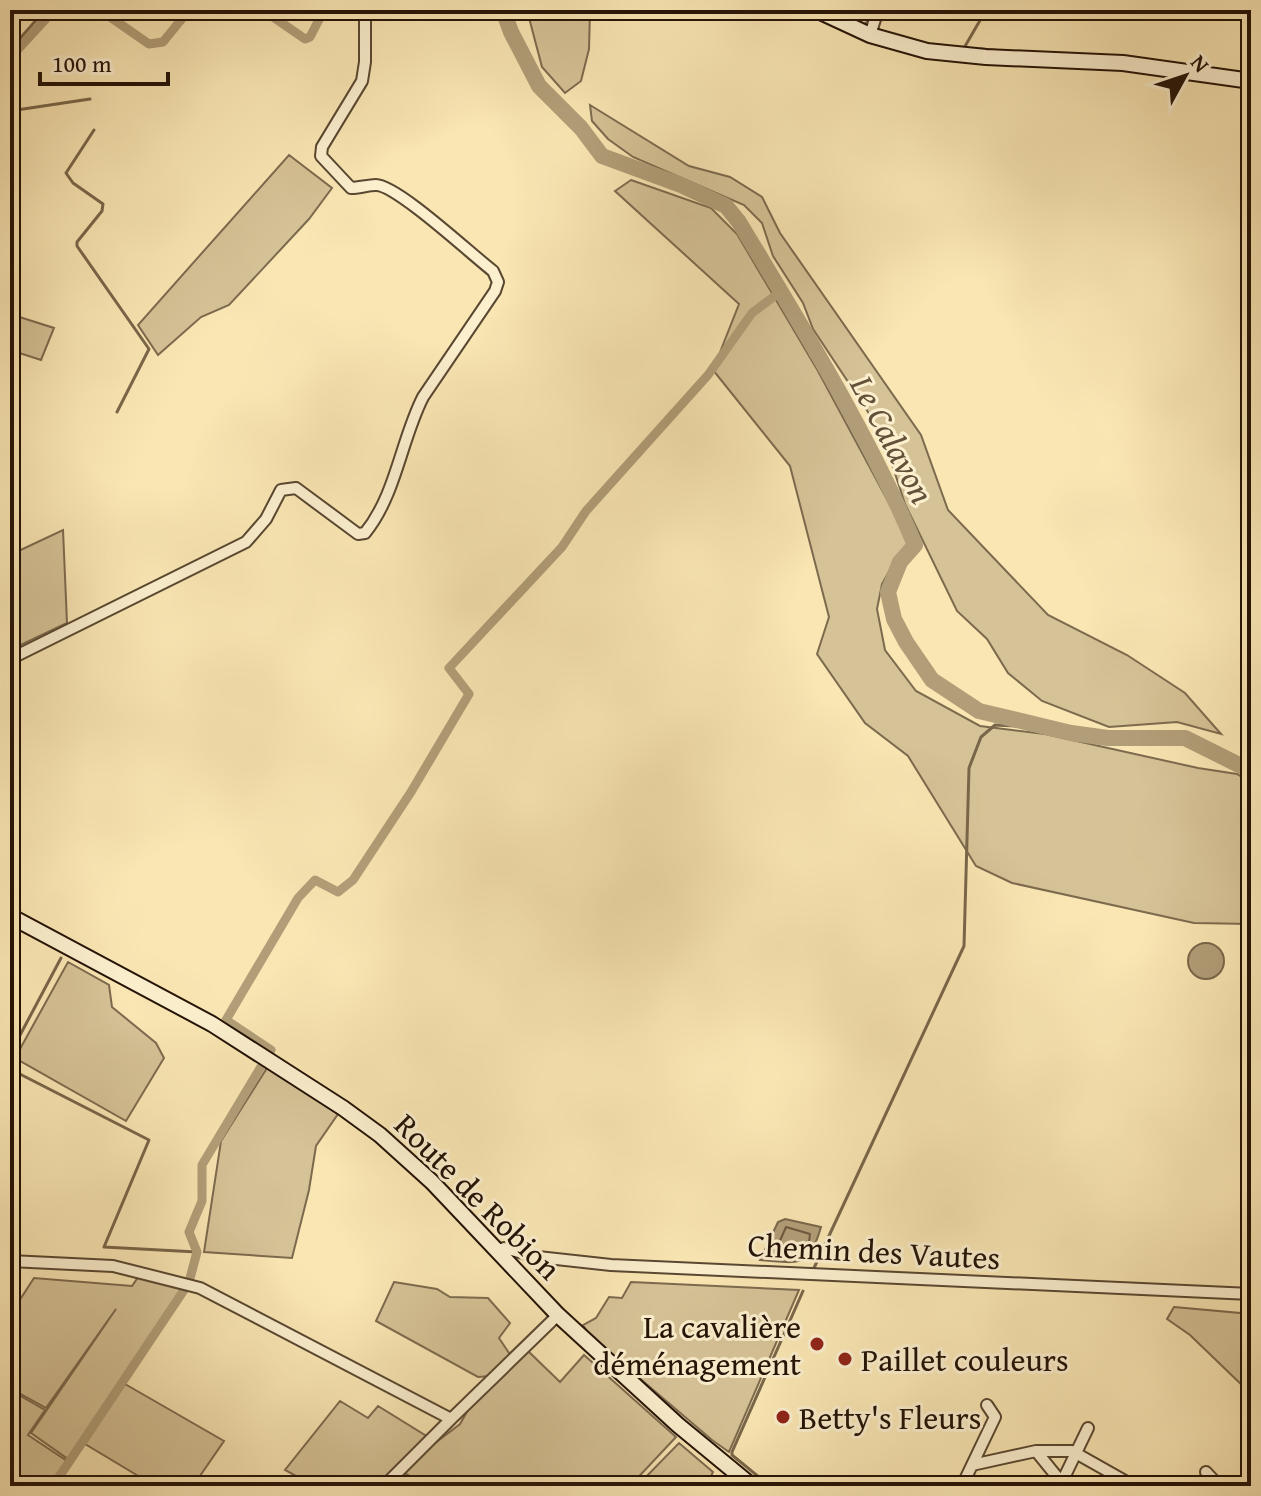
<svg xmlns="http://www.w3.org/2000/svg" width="1261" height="1496" font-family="'Gentium Book Plus',serif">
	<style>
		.green { fill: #d5c296; stroke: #7c6a4e; stroke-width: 2 }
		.water { fill: #b19e78; stroke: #79664a; stroke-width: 2 }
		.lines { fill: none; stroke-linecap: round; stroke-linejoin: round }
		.shore { stroke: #6a583f; stroke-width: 2 }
		.stream { stroke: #79664a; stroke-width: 3 }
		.canal { stroke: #b19e78; stroke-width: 9 }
		.river { stroke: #b19e78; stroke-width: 16 }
		.street-casing { stroke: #594731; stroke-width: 14 }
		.secondary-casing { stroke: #241206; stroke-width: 18 }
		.street { stroke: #fbefce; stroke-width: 10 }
		.secondary { stroke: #fbefce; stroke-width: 14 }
		.poi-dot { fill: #8f2418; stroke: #fbefce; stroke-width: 3 }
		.labels { text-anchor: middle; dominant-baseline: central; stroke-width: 6; stroke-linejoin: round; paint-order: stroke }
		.street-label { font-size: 32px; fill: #241206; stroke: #fbefce }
		.poi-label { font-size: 32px; fill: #241206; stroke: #fbefce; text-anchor: start }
		.water-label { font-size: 34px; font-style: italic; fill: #635139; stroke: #fbefce }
	</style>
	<rect width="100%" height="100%" fill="#f9e6b3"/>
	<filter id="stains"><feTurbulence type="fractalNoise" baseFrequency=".0025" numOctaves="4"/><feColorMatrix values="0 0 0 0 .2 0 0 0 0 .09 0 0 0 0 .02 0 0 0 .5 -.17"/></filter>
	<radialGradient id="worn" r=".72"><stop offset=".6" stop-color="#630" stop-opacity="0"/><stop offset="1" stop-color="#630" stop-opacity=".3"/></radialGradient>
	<path class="green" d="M527,10H590L589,49L581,81L565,93L542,67Z
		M590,105L689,166L730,177L762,197L780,233L921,435L948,510L1048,615L1127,655L1185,693L1221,734L1177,722L1109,727L1042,701L1008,673L987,639L957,611L905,504L889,455L868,412L813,329L803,303L773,256L762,223L744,205L633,157L608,139L592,121Z
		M289,155L332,188L309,219L229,305L201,317L158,355L138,325Z
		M631,180L711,208L737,234L818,371L911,544L897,557L882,584L877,609L885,650L916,691L980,726L1045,734L1198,768L1237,774L1251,783V924L1194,923L1012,883L976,866L908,756L865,723L817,654L829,617L790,466L713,370L739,304L615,191Z
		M10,314L54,328L41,360L10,350Z
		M63,530L67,623L10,650V555Z
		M68,962L109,985L112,1007L156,1043L164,1058L126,1121L15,1058Z
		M267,1068L338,1114L316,1146L309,1190L292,1258L204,1252L221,1141Z
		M139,1276L182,1288L68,1459L31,1433L116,1309L46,1408L10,1388V1315L34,1278L132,1286Z
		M394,1282L437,1289L450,1297L488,1298L510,1323L499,1338L511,1356L491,1376L478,1377L376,1321Z
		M631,1282L799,1290L729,1452L712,1440L590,1336L583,1325L596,1318L609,1297L622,1298Z
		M1174,1307L1251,1314V1380L1247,1390L1190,1335L1167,1319Z
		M528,1351L560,1382L584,1355L676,1437L630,1486H427L403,1472L426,1450L460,1424L468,1410Z
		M125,1384L224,1441L193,1486H155L85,1444Z
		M10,1390L45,1410L28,1435L67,1461L48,1486H10Z
		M340,1401L368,1418L378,1406L428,1437L380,1486H314L285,1470Z
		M679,1443L713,1472L711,1476L718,1484L723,1480L731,1486H637Z"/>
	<path class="water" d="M1188 961a18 18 0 1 1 36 0a18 18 0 1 1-36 0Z
		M785,1219L821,1227C809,1269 799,1263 760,1260L778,1222Z"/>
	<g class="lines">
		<path class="shore" d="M786,1227L810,1234L809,1242L802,1252L787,1254L775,1252Z"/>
		<path class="stream" d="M862,26L869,21L872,14
			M964,48L986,10
			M981,49L1001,51
			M10,50L45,10
			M1149,60L1240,73
			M10,111L90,99
			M94,130L66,173L73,183L103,204L102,211L77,242V246L149,349L117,412
			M10,1054L61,958
			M10,1069L149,1140L104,1247L197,1252
			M814,1268L964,946L969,768L981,737L995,725L1016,726L1022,720
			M770,1486L732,1455V1452L803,1291"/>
		<path class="canal" d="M100,10L149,44L163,42L189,10
			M263,10L305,39L310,37L324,10
			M10,58L54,10
			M189,1282L197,1252L189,1232L202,1201V1165L271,1050L226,1020L298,898L315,880L338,892L353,880L411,792L469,694L449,668L562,547L586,511L708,375L752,313L780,292
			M53,1486L186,1287"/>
		<path class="river" d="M503,10L511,32L539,86L581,128L602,156L681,185L726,206L739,222C802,327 868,433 915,545L900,562L888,592L894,619L906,642L932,680L979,711L1071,733L1108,738H1185L1251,771"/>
		<defs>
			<path id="street" d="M870,35L878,10
				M10,659L246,542L266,519L281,490L296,488L358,534L365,533C396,495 401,440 423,397L495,291L498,282L493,271C472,255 397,185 376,185C368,185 359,188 351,188L321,156L322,147L362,81L365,62V10
				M497,1251L504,1248L538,1257L611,1265L1251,1294
				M10,1261L113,1266L200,1288L451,1419L558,1315
				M1036,1451L1062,1483
				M972,1465L1036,1451H1072L1134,1486
				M1206,1472L1219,1486
				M384,1486L451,1419
				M962,1486L995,1417L987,1405
				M1060,1486L1088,1428"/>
			<path id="secondary" d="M816,10L870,35L927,51L986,57L1123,63L1251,81
				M10,916L212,1024L343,1108L380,1135L432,1182L558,1315L678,1425L752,1486"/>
		</defs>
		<use href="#street" class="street-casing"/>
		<use href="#secondary" class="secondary-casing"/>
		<use href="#street" class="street"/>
		<use href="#secondary" class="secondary"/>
	</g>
	<g class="poi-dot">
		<circle cx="817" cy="1344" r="8"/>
		<circle cx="845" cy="1359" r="8"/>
		<circle cx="783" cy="1417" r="8"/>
	</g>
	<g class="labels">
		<g class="street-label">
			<text transform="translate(478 1196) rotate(45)">Route de Robion</text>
			<text transform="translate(874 1251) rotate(3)">Chemin des Vautes</text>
		</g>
		<g class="poi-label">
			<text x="801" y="1326" text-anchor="end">La cavalière<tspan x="801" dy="37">déménagement</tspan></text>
			<text x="861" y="1359">Paillet couleurs</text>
			<text x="799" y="1417">Betty's Fleurs</text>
		</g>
		<g class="water-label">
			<text transform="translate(893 439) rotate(62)">Le Calavon</text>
		</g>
	</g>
	<rect width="1261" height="1496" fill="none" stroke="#f9e6b3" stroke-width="40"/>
	<rect x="12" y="12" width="1237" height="1472" fill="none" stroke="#241206" stroke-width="4"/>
	<rect x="20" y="20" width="1221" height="1456" fill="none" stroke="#241206" stroke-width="2"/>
	<g transform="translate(1185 76) rotate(50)" stroke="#fbefce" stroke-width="6" paint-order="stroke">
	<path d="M0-6L14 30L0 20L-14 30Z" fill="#241206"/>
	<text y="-12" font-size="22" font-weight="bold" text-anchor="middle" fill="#241206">N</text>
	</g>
	<path d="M40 72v12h128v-12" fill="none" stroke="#241206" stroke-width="4"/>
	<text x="52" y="72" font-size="24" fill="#241206" stroke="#fbefce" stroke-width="6" paint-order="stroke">100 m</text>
	<rect width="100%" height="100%" filter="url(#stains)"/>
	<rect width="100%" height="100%" fill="url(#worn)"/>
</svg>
